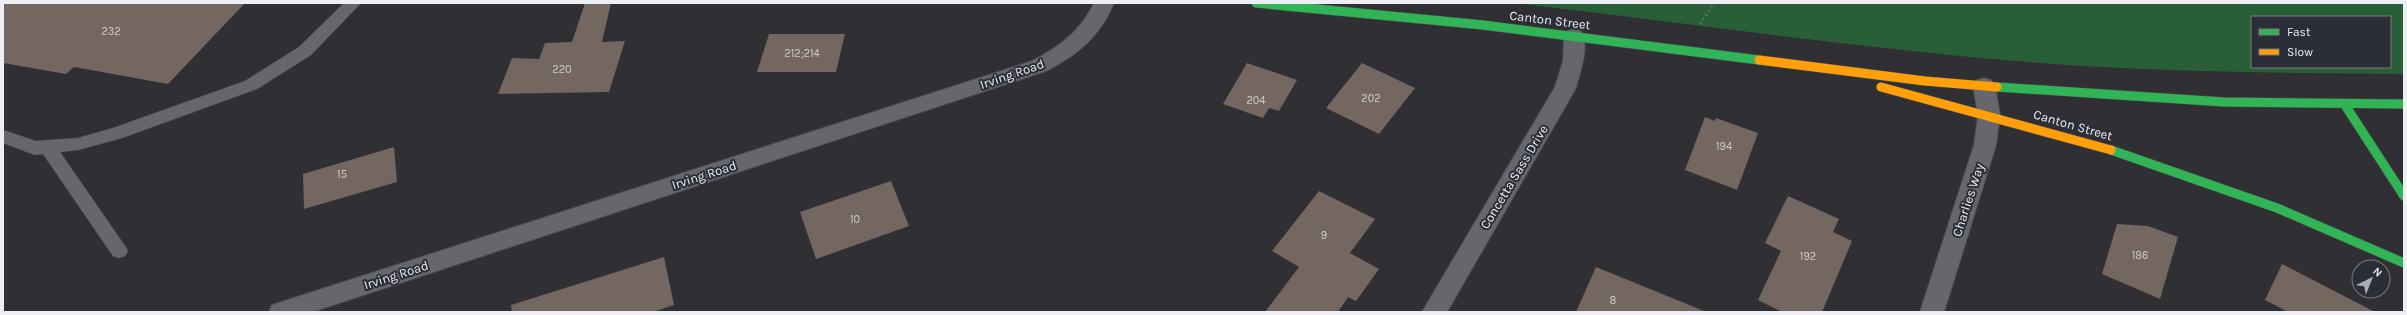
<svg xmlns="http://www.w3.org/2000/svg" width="2407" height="315" font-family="Karla,sans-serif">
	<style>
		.forest { fill: #295f37; fill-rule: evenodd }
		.building { fill: #736760 }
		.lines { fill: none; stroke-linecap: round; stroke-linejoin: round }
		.lane-casing { stroke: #4b4b4f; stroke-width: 1 }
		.street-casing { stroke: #4b4b4f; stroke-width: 2 }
		.fast-casing { stroke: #4b4b4f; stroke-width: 10 }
		.slow-casing { stroke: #4b4b4f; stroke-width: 10 }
		.path { stroke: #66666a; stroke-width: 2.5; stroke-dasharray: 2 3; stroke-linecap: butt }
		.lane { fill: #66676b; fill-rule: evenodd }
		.street { fill: #66676b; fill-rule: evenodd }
		.fast { stroke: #30b455; stroke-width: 9 }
		.slow { stroke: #ff9f0a; stroke-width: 9 }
		.labels { text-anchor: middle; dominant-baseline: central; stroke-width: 4; stroke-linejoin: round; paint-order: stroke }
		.number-label { font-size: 11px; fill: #cecdcf }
		.street-label { font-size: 13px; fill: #edeff4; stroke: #2c2e37 }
	</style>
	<rect width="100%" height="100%" fill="#2f2f34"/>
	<path class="forest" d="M1514,3H2404V74C2283,73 2161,72 2040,63C1864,49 1689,23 1514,3ZM2252,17H2390V67H2252Z"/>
	<path class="building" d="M3,3H245L168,84L74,67L66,74L3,63Z
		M585,3H611L602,42L625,41L609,92L498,94L512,58L539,59L545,43L572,42Z
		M769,34H845L836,72H757Z
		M1247,63L1297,80L1279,111L1269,108L1263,118L1223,104Z
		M1362,63L1415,88L1379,134L1326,108Z
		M1705,117L1715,121L1716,118L1758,133L1737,190L1685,170Z
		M394,147L397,182L304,209L303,174Z
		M891,181L909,226L816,259L800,212Z
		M1319,191L1375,219L1350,253L1379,269L1356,301L1348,297L1338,312H1265L1299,267L1272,251Z
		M1788,196L1839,219L1833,232L1852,241L1822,312H1782L1758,300L1781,251L1765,243Z
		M2117,224L2148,226L2178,237L2160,299L2102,274Z
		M664,257L674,305L653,312H512L511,305Z
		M2282,264L2375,312H2288L2265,300Z
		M1596,267L1704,311V312H1576Z"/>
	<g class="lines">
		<defs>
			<path id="lane" d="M344,3H361L311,55L257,89L122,138L78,150L60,152L125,246L128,251L125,256L119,258L113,256L43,154L35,155L3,143V130L36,141L78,138L113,128L245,81L299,47Z"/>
			<path id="street" d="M1094,3H1114C1100,36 1078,55 1046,71L312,312H269L272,305L281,302L1032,61C1059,47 1081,31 1094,3Z
				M1574,29L1581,31C1590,47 1580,72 1576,88L1447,312H1422L1555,87L1563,61L1564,36L1567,31Z
				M1984,78L1991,80L1995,86L2000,115L1996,145L1944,312H1920L1974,145L1978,115L1973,86L1977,80Z"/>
			<path id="fast" d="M1256,3L1483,25L1759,60
				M1997,87L2224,102L2404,104
				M2345,105L2404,196
				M2111,150L2277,208L2404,263"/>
			<path id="slow" d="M1759,60L1925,81L1997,87
				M1881,87L2111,150"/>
		</defs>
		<use href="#lane" class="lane-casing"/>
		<use href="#street" class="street-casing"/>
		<use href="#fast" class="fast-casing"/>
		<use href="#slow" class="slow-casing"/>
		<path class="path" d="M1700,24L1714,3"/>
		<use href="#lane" class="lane"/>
		<use href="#street" class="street"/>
		<use href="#fast" class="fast"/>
		<use href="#slow" class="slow"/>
	</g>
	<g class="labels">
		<g class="number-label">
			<text x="111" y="31">232</text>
			<text x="802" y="53">212;214</text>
			<text x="562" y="69">220</text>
			<text x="1371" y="98">202</text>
			<text x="1256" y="100">204</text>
			<text x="1724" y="146">194</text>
			<text x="342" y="174">15</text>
			<text x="855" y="219">10</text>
			<text x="1324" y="235">9</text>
			<text x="2140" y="255">186</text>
			<text x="1808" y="256">192</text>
			<text x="1613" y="300">8</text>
		</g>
		<g class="street-label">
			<text transform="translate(1550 20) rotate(7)">Canton Street</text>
			<text transform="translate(1012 74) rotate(-19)">Irving Road</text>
			<text transform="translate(2073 125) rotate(16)">Canton Street</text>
			<text transform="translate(704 175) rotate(-18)">Irving Road</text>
			<text transform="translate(1514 177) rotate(-59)">Concetta Sass Drive</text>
			<text transform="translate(1968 200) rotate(-72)">Charlies Way</text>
			<text transform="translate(396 275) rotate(-18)">Irving Road</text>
		</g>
	</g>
	<rect width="2407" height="315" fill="none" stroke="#edeff4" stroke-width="8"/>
	<rect x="2251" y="16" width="140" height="52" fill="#2c2e37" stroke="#797b83"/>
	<rect x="2259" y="29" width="20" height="6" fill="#30b455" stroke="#797b83"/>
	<text x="2287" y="36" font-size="12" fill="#edeff4">Fast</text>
	<rect x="2259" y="49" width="20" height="6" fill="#ff9f0a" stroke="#797b83"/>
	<text x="2287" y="56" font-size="12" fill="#edeff4">Slow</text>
	<g transform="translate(2371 279) rotate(43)"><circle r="19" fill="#2c2e37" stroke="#797b83"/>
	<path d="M0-3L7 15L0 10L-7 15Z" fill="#aaacb1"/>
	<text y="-6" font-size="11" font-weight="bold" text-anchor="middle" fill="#edeff4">N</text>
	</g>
</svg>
